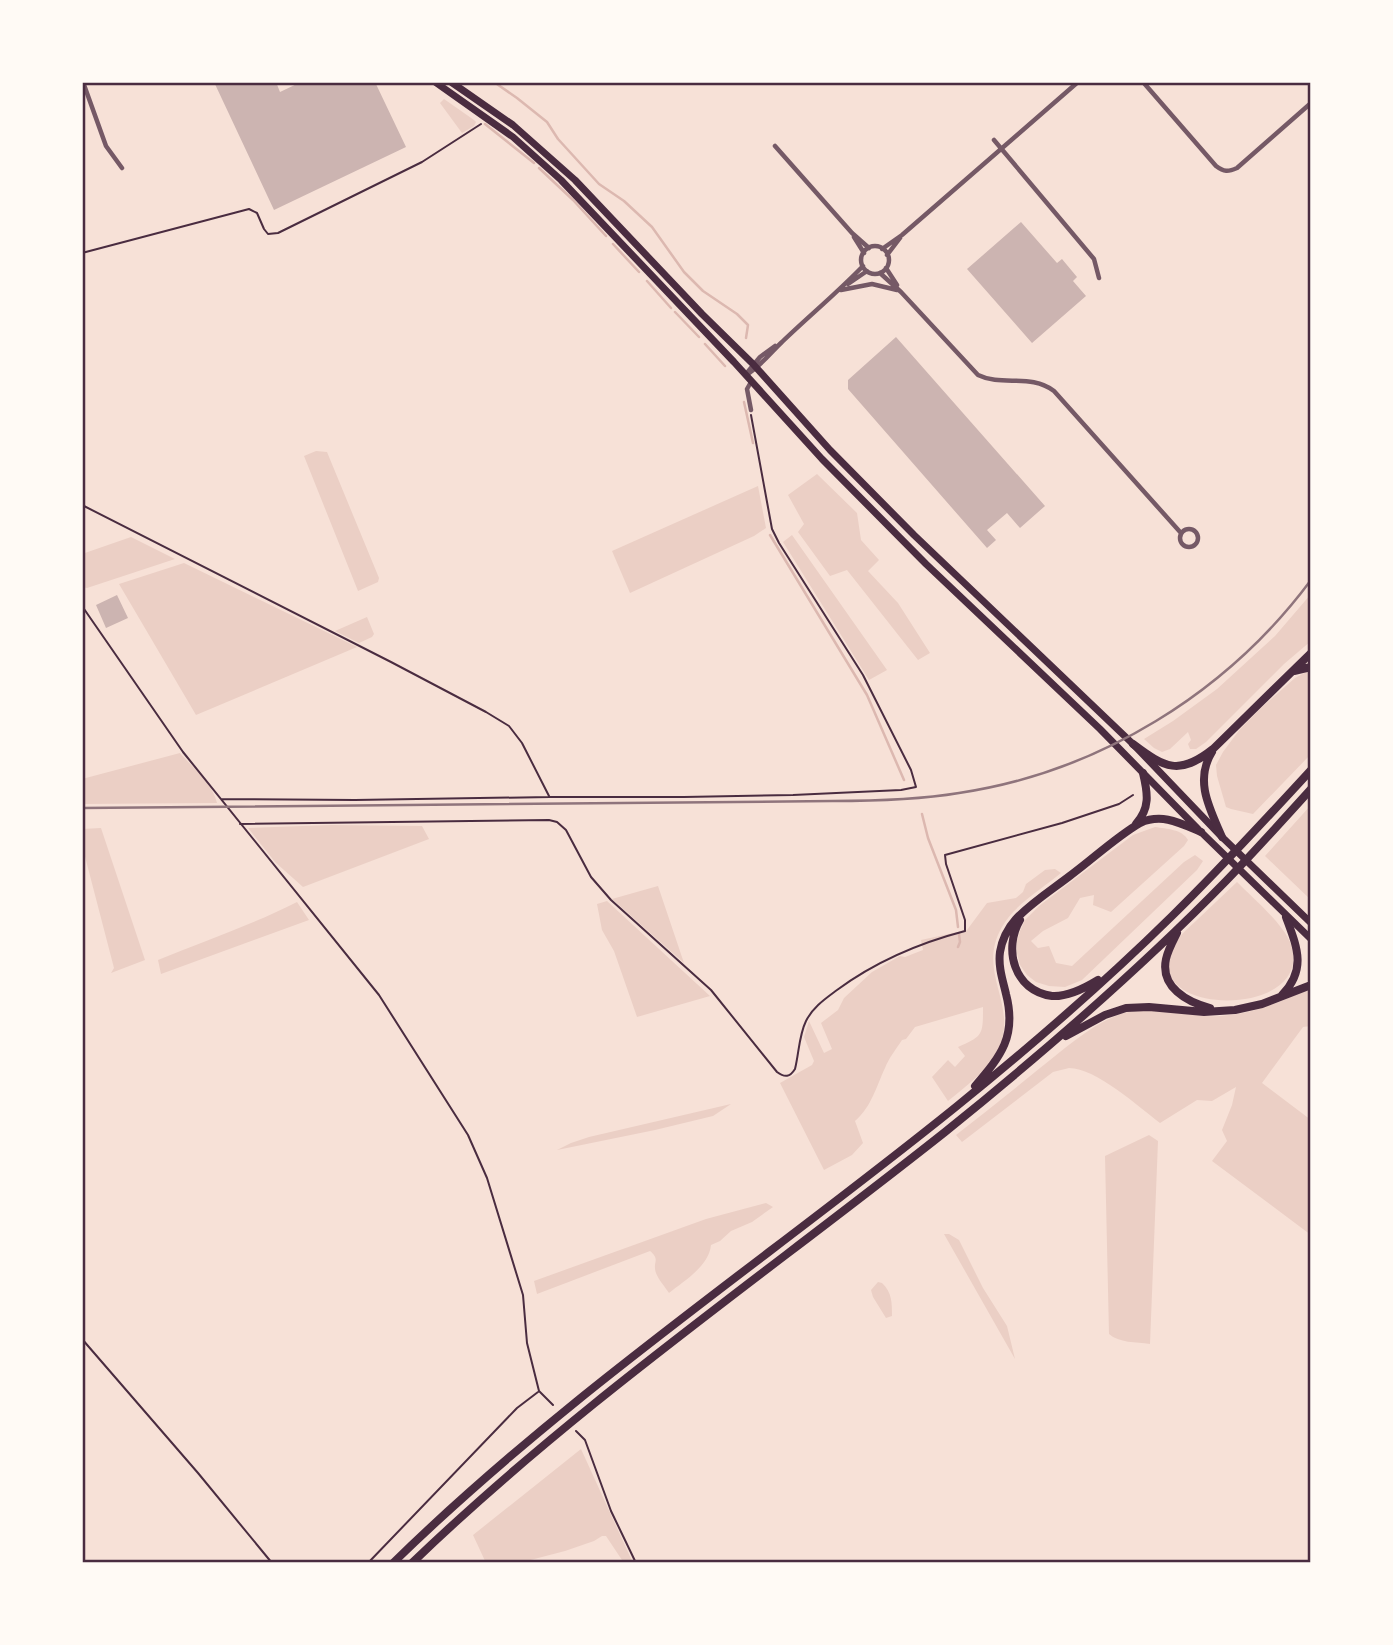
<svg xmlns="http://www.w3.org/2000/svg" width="1393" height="1645" font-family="'DM Sans',sans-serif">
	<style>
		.green { fill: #ebcfc5 }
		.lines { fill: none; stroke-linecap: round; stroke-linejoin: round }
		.stream { stroke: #dcb8b0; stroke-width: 2.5 }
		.building { fill: #ccb4b1 }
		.path { stroke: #4a2c40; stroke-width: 2 }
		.minor { stroke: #755966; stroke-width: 4.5 }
		.primary { stroke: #4a2c40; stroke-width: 7 }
		.trunk { stroke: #4a2c40; stroke-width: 7 }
		.motorway { stroke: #4a2c40; stroke-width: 8 }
		.rail { stroke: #8f747c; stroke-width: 2.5 }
		.neatline { fill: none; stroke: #4a2c40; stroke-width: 2.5 }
	</style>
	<rect width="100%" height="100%" fill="#f7e1d7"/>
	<path class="green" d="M444,99L474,120L476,122L474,126L462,133L440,103Z
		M316,451L327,452L379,578L378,582L358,591L304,456Z
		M817,474L857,513L861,540L879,560L868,571L898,603L930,653L918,660L847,570L830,576L798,532L804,524L788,495Z
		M758,486L766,528L754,536L630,593L612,551Z
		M792,535L887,670L869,680L783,542Z
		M131,537L175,559L87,588L82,587V554Z
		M184,563L357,647L196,715L119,584Z
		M1311,594V641L1284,664L1206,742L1196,749H1190L1188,744L1191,740L1188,732L1170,749L1162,752L1154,748L1144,739L1173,721L1217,689L1275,636Z
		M367,617L374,634L372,637L359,643L335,631Z
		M1308,671H1311V754L1253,814L1231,809L1226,807L1217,776L1216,765L1223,752L1240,729L1261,708L1295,678Z
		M180,753C192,767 213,784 217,803L82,804V779Z
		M1311,805V900L1265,856Z
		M331,825L422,826L429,839L303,887L275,862L248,828Z
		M1155,827C1167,829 1182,829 1188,840L1184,846L1111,912L1093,905L1094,895L1080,898L1068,918L1043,931L1031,941L1038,948L1049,946L1056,963L1072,966L1184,862L1195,855L1203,861L1197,870L1082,980L1065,987L1049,986L1036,982L1027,975L1020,965L1017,953V941L1020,931L1025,920L1039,906L1133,835Z
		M101,828L145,960L111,973L114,968L82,845V829Z
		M1055,869L1061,873C1043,888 1013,906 1002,927C975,973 1021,1006 997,1052C986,1072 965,1087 948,1101L932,1077L948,1060L955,1067L965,1056L958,1047C983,1036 983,1035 983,1007L915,1027L906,1039L902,1040C896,1049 889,1058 885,1068C876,1087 872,1106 855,1121L863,1143L852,1155L824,1170L780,1083L812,1065L814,1061L804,1037L809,1021L824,1053L832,1049L821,1023L838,1010L844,998L872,972L900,956L905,957L923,950L921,940L967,930L987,903L1016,898L1023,892L1026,884L1045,870Z
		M1237,882C1252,897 1282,923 1290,942C1318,1014 1161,1018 1169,962C1170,955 1175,943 1179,938C1184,931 1192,925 1198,919C1211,907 1224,894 1237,882Z
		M658,886L684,963L612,899Z
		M607,901L710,996L637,1017L614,951L602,930L597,904Z
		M297,902L309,920L161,974L158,960C204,941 252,925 297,902Z
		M1311,988V1026L1303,1027L1262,1083L1311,1120V1235L1212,1161L1227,1141L1222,1130L1232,1105L1236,1087L1212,1101L1197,1100L1160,1123C1139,1107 1096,1068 1069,1068C1064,1069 1058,1071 1053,1072L962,1142L956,1135C984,1113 1012,1091 1040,1068C1066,1048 1092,1023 1124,1013C1156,1004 1188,1018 1220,1016C1254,1014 1280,1002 1311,988Z
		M731,1104L713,1116L655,1130L557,1150L571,1143L589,1137Z
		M1149,1135L1158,1141L1150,1344C1136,1342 1119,1343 1109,1334L1105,1156Z
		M766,1203L773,1207L752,1222L731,1231L720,1241L711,1245C709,1266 684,1281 669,1293C665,1287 658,1279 656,1273C652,1262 661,1260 650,1251L537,1294L534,1281L706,1219Z
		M944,1234H949L959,1240L983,1288L1007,1326L1015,1359Z
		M878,1282L882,1283C892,1292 892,1303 892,1316L886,1318L873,1297L871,1290Z
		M581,1449L633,1563H624L606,1536H602L594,1541L565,1551L519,1563H486L473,1535Z"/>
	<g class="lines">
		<path class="stream" d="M494,82L517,98L547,122L558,139L599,184L624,201L652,227L684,272L703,291L737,314L748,325L746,338
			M485,124L534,163
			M539,168L573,200L606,236
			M613,244L639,272
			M647,281L671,308
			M675,312L699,337
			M705,344L725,366
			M744,402L753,443
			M770,535L867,695L904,780
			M922,814L928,838L956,910L958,927
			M958,947L960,942L959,934"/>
	</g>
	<path class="building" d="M214,82H276L280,92L301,82H375L406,147L274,210Z
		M1021,222L1057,263L1062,259L1077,277L1073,281L1086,296L1032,343L967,269Z
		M896,337L1045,506L1020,528L1007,513L987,530L996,540L987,548L848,389V380Z
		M117,595L128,618L106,628L96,605Z"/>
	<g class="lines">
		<path class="path" d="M82,253L249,209L257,213L264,229L268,234L278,233L422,162L481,124
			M82,505L391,662L486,712L509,726L522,743L549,796
			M82,606L183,752L379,995L468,1135L487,1178L523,1295L527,1343L539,1391L553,1405
			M221,799L355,800L550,797H684L793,795L901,790L916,787L911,770L863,675L779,543L772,529L751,415
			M240,824L549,820L557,822L566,830L591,877L611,900L711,990L777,1072C785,1078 790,1077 795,1069C799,1053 799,1035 806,1021C813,1007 825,999 837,990C875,962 919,943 965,931V920L946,864L945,855L1062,823L1119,804L1133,795
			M82,1339L198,1473L272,1563
			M576,1431L585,1440L611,1511L636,1563
			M368,1563L517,1408L538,1392"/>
		<path class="minor" d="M83,82L106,146L122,168
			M1143,82L1216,166C1224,172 1228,172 1237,168L1311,103
			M994,140L1094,259L1099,278
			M775,146L852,233L869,248
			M854,237L864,253
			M861 260a14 14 0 1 1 28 0a14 14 0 1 1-28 0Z
			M882,249L902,235L1078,82
			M887,255L900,238
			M886,268L897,285
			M880,273L901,292L978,375C1002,387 1031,373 1054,391L1181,533
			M848,284L867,271
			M841,290L872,284L897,290
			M746,374L760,357L775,346
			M746,375C761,366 770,353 782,342C809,316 837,293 863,266
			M751,410L747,389L751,382
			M1180 538a9 9 0 1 1 18 0a9 9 0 1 1-18 0Z"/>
		<path class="primary" d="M435,82L513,137L561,180L734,362L822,459L926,564L1100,729L1198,829
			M451,82L513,125L575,180L702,314L753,364L830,450L914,535L1133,744L1220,835"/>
		<path class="trunk" d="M1201,832L1311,939
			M1222,837L1311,923"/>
		<path class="motorway" d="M1294,671L1311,667
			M1133,744C1165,768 1179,776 1213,749L1311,653
			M1212,752C1194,781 1210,809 1222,837
			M1136,824C1150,808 1148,794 1143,773
			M1020,920C1003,949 1014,991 1052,996C1068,997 1085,988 1098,980
			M1177,933C1173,941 1168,950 1166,959C1160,987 1187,1002 1210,1008
			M1282,995C1307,969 1297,947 1286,917
			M1066,1036L1105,1015L1126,1008L1149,1007L1204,1012L1235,1010L1262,1004L1311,985
			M975,1086C1001,1056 1017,1036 1006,994C1003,981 998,967 1000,952C1002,940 1008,928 1016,919C1032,902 1053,889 1071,875C1094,858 1116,837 1140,823C1162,813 1180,823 1201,832
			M393,1563C567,1393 769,1258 957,1106C1031,1046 1104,983 1172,916C1220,869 1265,820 1311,770
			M412,1563C577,1404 766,1274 945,1132C1043,1053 1138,971 1226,881C1255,851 1283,820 1311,789"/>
		<path class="rail" d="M82,808L832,801C874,801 917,800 959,793C1099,772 1227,693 1311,580"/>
	</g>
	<rect width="1393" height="1645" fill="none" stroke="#fffaf5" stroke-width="168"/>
	<rect x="84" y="84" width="1225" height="1477" class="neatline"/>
</svg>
